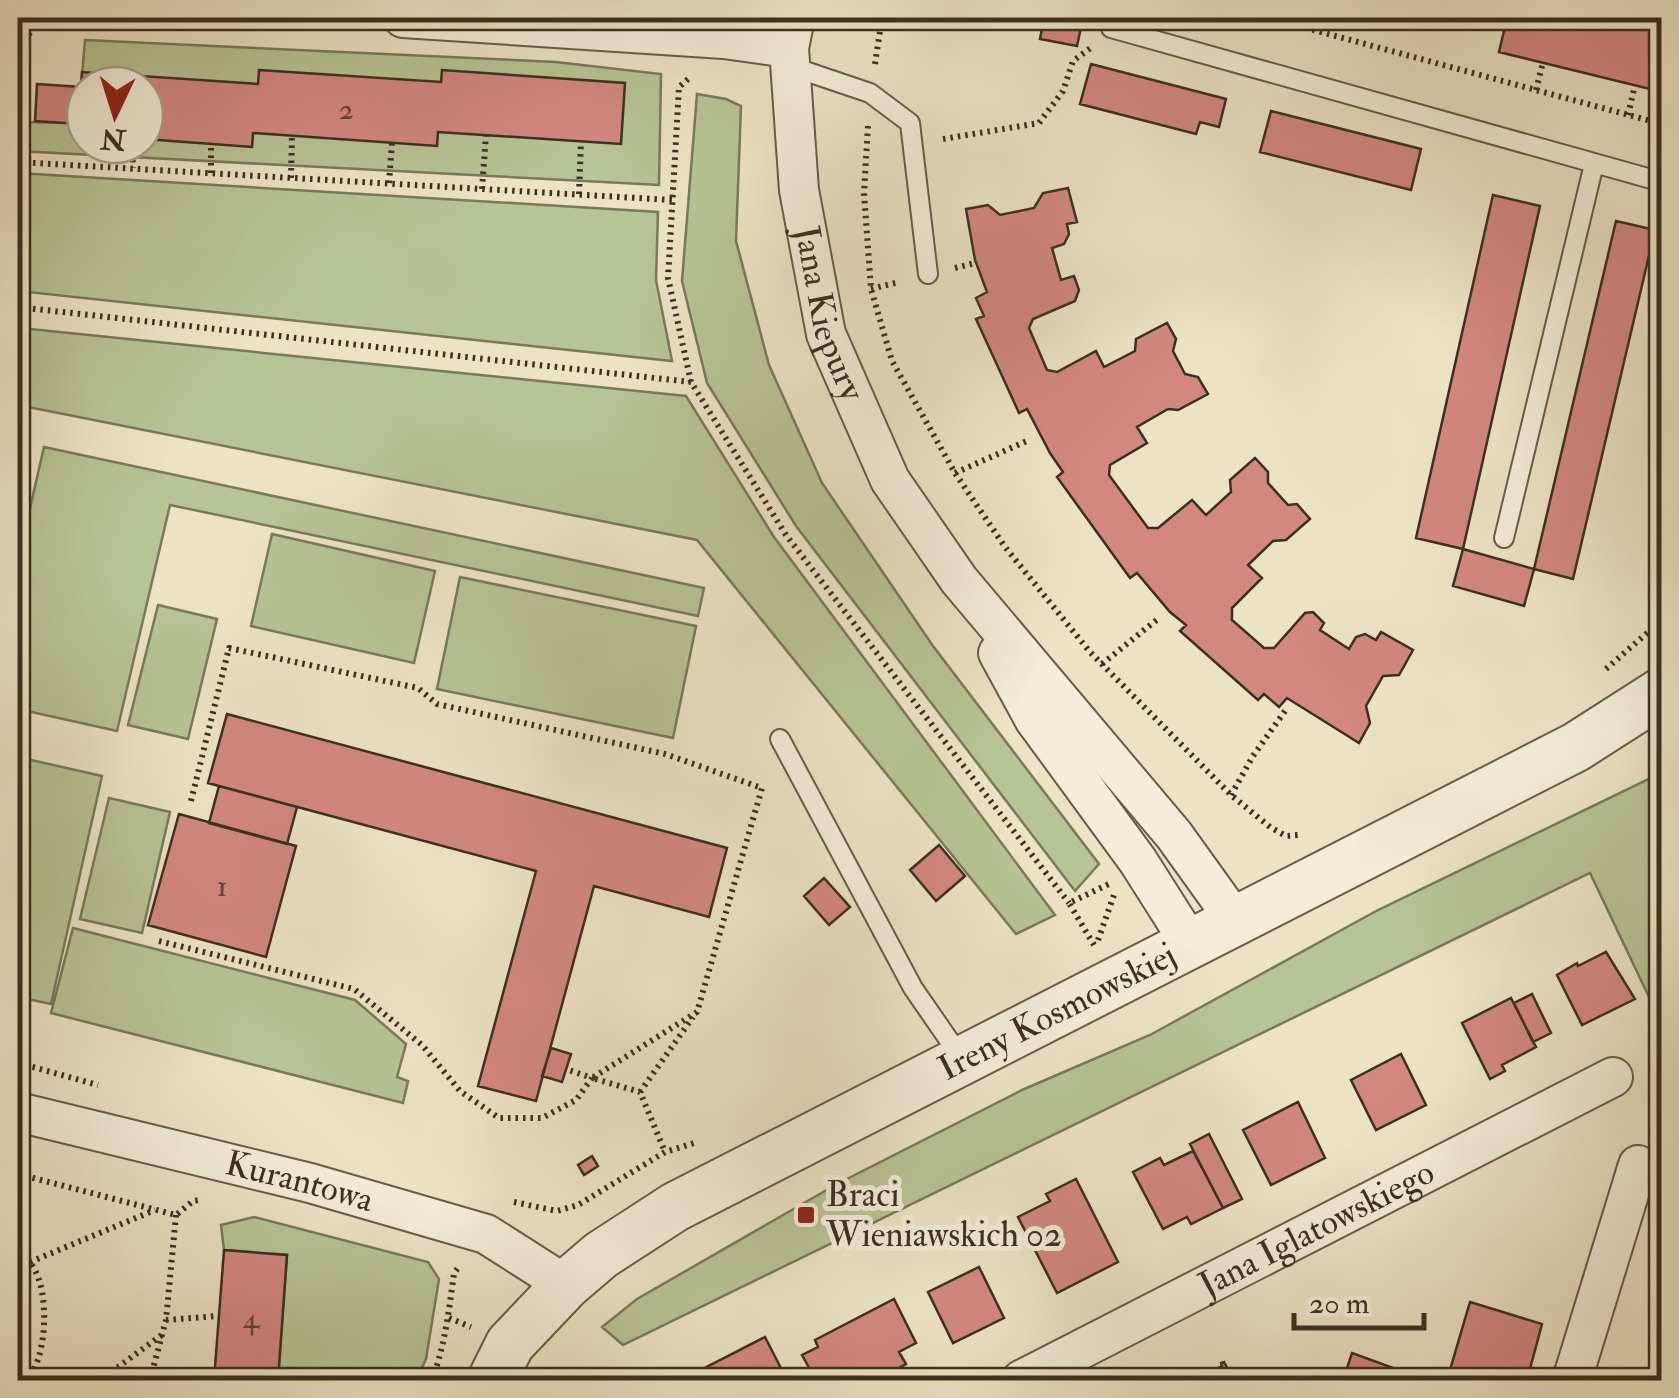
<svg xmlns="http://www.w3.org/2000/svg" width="1679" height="1398" font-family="'IM FELL Double Pica',serif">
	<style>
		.green { fill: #b7c495; stroke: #797a5c; stroke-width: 2.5; fill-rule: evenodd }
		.building { fill: #d28781; stroke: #3b2f22; stroke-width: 2.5 }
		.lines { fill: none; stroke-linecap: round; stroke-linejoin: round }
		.service-casing { stroke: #675c4b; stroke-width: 22 }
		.minor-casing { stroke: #675c4b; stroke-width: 42 }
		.tertiary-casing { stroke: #675c4b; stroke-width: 52 }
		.path { stroke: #3b2f22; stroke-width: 6; stroke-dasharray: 2.5 5; stroke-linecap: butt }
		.service { stroke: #f3edd9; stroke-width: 18 }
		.minor { stroke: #f3edd9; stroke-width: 38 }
		.tertiary { stroke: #f3edd9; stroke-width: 48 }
		.poi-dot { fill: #8f2418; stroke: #f3edd9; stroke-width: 4 }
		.labels { text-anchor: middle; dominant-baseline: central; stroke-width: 10; stroke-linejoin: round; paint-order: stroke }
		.number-label { font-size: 30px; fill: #61453a }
		.street-label { font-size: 35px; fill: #3b2f22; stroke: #f3edd9 }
		.poi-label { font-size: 35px; fill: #3b2f22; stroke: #f3edd9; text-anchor: start }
	</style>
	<rect width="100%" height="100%" fill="#ece3c5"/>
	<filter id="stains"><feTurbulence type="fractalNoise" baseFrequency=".002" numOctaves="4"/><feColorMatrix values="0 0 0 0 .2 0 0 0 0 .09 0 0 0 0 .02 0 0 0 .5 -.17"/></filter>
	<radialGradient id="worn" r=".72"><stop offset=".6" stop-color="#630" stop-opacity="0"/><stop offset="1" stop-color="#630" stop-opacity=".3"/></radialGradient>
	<path class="green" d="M85,40L556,62L661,74L659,185L18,151V122L78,123ZM85,85H145V145H85Z
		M697,94L726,99L741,106L736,241L769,365L822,483L933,646L1099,864L1075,891L796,526L707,383L682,281Z
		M18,173L658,212L656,280L672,361L18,291Z
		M20,328L686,396L774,537L1055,915L1016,934L697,540L18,405Z
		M44,447L704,588L698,616L170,505L117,731L18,709V561Z
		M272,534L435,571L414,663L251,626Z
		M460,577L696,626L673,738L437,689Z
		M158,605L217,619L188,739L128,725Z
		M18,757L102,776L51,1004L18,997Z
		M1661,773V1017L1658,1016L1590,873L623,1345L602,1327L637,1299L837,1184L1022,1090L1150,1035L1378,910Z
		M109,798L170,812L142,933L80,919Z
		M73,928L355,1000L406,1044L397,1077L408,1081L403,1103L51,1013Z
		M254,1217L428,1262L439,1279L426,1359L416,1380H278L287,1255L224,1250L221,1225Z"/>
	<path class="building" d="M1044,18H1083L1077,46L1040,39Z
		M1507,18H1662V92L1499,52Z
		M1091,64L1226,99L1219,127L1200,122L1196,134L1080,104Z
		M259,70L441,82L442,70L625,83L621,144L438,132L437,146L253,133L252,147L145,139V85H85V135L77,134L82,72L258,84Z
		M37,84L81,87L78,124L35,121Z
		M1271,111L1421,149L1411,190L1260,152Z
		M1068,188L1077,222L1067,224L1069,234L1064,244L1052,248L1061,280L1074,276L1079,290L1075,301L1033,319L1029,328L1047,370L1057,372L1096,351L1104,367L1135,351L1136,339L1167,323L1176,339L1173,351L1185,374L1198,377L1208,394L1178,410L1168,409L1137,427L1147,443L1110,465L1109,475L1148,528H1158L1192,500L1206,515L1231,492L1230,480L1255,458L1268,472V483L1288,505L1297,504L1310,519L1286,540L1273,541L1248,565L1262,578L1232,608V620L1264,648H1274L1305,613L1313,612L1324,623L1320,630L1349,649L1356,637L1365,634L1376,640L1381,632L1413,650L1399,675L1383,676L1366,706L1370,723L1359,743L1287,698L1279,707L1264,694L1258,700L1180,631L1186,625L1170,612L1137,573L1130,578L1057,477L1063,472L1050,453L1027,409L1019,413L976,319L984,316L976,298L987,292L975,260L966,209L988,205L1000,215L1034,208L1043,193Z
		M1493,195L1540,206L1463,549L1416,538Z
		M1616,221L1655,230L1573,579L1534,569Z
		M1463,549L1534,569L1524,606L1453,586Z
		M227,714L727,848L709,917L594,886L536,1101L478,1086L536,871L208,783Z
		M219,786L297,807L287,844L209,823Z
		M179,814L296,846L266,957L148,925Z
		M939,845L965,876L936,901L910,870Z
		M824,878L850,907L829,925L804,896Z
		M1606,952L1635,999L1582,1025L1557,975L1577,963L1578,966Z
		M1532,994L1551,1033L1533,1042L1514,1003Z
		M1511,998L1536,1047L1502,1065L1505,1071L1490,1079L1462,1023Z
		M551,1048L571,1054L562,1082L542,1076Z
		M1401,1054L1426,1105L1376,1130L1351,1080Z
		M1298,1102L1325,1158L1271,1185L1243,1130Z
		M1209,1134L1242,1199L1223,1208L1190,1144Z
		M1193,1151L1223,1208L1191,1224L1187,1217L1163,1229L1133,1172L1160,1158L1164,1165Z
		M592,1156L598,1166L584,1175L578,1165Z
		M1076,1179L1118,1262L1057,1293L1018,1217L1050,1201L1046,1194Z
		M224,1250L287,1255L278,1380H214Z
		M979,1267L1004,1318L953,1343L928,1292Z
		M894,1299L916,1343L899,1352L906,1364L886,1375L889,1380H816L802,1355L818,1347L815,1340Z
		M1470,1302L1542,1324L1527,1380H1486L1450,1370Z
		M765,1337L787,1380H694L691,1375Z
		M1352,1353L1396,1369L1392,1380H1343Z
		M1224,1362L1234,1380H1194L1222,1366L1221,1363Z"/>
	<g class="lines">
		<defs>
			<path id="service" d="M1114,18L1111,28L1662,182
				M790,66L870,93L910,123L928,274
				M1504,538L1594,164
				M780,739L913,988L962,1059"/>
			<g id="minor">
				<path d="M403,18L724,39L789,48"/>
				<path id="s1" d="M795,18L789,48L799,190L826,334L890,480L959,580L1174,835L1235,920"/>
				<path d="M998,653L1034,719L1138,861L1190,943"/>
				<path id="s2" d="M18,1112L310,1183L486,1234L566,1285"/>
				<path id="s3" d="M1021,1380L1613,1077"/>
				<path d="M1572,1380L1638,1165"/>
			</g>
			<g id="tertiary">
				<path id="s4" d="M492,1380L510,1344L566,1285L601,1255L675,1207L1576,747L1662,692"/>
			</g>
		</defs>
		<use href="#service" class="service-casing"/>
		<use href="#minor" class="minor-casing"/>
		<use href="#tertiary" class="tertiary-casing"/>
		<path class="path" d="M1269,18L1662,124
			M875,64L882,18
			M688,79L679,87L668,278L691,382L786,535L1069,903
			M1536,90L1543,62
			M18,102L32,18
			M1628,115L1635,85
			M868,126L864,193L871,289L892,361L955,473L1005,547L1090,652L1231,795L1270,827L1286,836L1298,835
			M943,139L1039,123L1063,91L1073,61L1092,47
			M132,145L133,168
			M18,162L672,200
			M211,173V144
			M291,178L292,136
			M389,183L392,143
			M482,189L486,135
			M579,194L581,141
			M955,268L975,263
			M871,289L899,282
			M18,307L691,382
			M955,473L1029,440
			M1102,664L1159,618
			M1606,669L1662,620
			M1231,795L1253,756L1285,711
			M191,801L229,648L418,688L437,704L665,754L762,788L697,1012L592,1078L640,1092L665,1152
			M1098,940L1114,895
			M159,941L354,989L422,1045L460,1091L499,1118H542L576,1100L592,1078L566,1069
			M1094,945L1069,903L1109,884
			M18,1063L98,1085
			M640,1092L693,1017
			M1651,1129L1662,1102
			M18,1174L176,1215L193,1201L199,1200
			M514,1202L557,1211L578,1205L665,1152L694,1143
			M18,1247C26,1257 35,1267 39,1280C48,1307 46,1358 27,1380
			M30,1262L155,1210
			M449,1318L471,1327
			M166,1320L218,1316
			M90,1380L118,1367L163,1334
			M150,1380L166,1320L176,1215
			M432,1380C445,1345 449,1310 454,1273L458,1268"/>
		<use href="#service" class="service"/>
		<use href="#minor" class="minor"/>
		<use href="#tertiary" class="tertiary"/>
	</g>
	<rect class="poi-dot" x="796" y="1205" width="20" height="20" rx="5"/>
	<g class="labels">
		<g class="number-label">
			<text x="346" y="109">2</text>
			<text x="222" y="886">1</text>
			<text x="251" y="1318">4</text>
		</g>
		<g class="street-label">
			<text stroke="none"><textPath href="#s1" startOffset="300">Jana Kiepury</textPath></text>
			<text stroke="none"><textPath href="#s4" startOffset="685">Ireny Kosmowskiej</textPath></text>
			<text stroke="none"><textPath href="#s2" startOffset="290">Kurantowa</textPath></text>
			<text stroke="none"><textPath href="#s3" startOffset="332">Jana Iglatowskiego</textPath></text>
		</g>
		<g class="poi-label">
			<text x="826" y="1195">Braci<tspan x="826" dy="40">Wieniawskich 02</tspan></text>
		</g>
	</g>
	<rect width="1679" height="1398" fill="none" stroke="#ece3c5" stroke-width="60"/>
	<rect x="20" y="20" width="1639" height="1358" fill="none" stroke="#3b2f22" stroke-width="5"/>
	<rect x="30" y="30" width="1619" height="1338" fill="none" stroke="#3b2f22" stroke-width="2.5"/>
	<g transform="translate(115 115) rotate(184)"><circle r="48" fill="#f3edd9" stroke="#a9a190" stroke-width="2.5"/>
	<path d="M0-8L18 38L0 25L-18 38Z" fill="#8f2418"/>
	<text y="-15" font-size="28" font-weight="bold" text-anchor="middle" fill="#3b2f22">N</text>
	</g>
	<path d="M1294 1313v15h130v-15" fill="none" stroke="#3b2f22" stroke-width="5"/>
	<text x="1309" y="1313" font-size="30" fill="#3b2f22" stroke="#f3edd9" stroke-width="8" paint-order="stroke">20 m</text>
	<rect width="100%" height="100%" filter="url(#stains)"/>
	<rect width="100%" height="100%" fill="url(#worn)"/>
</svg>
